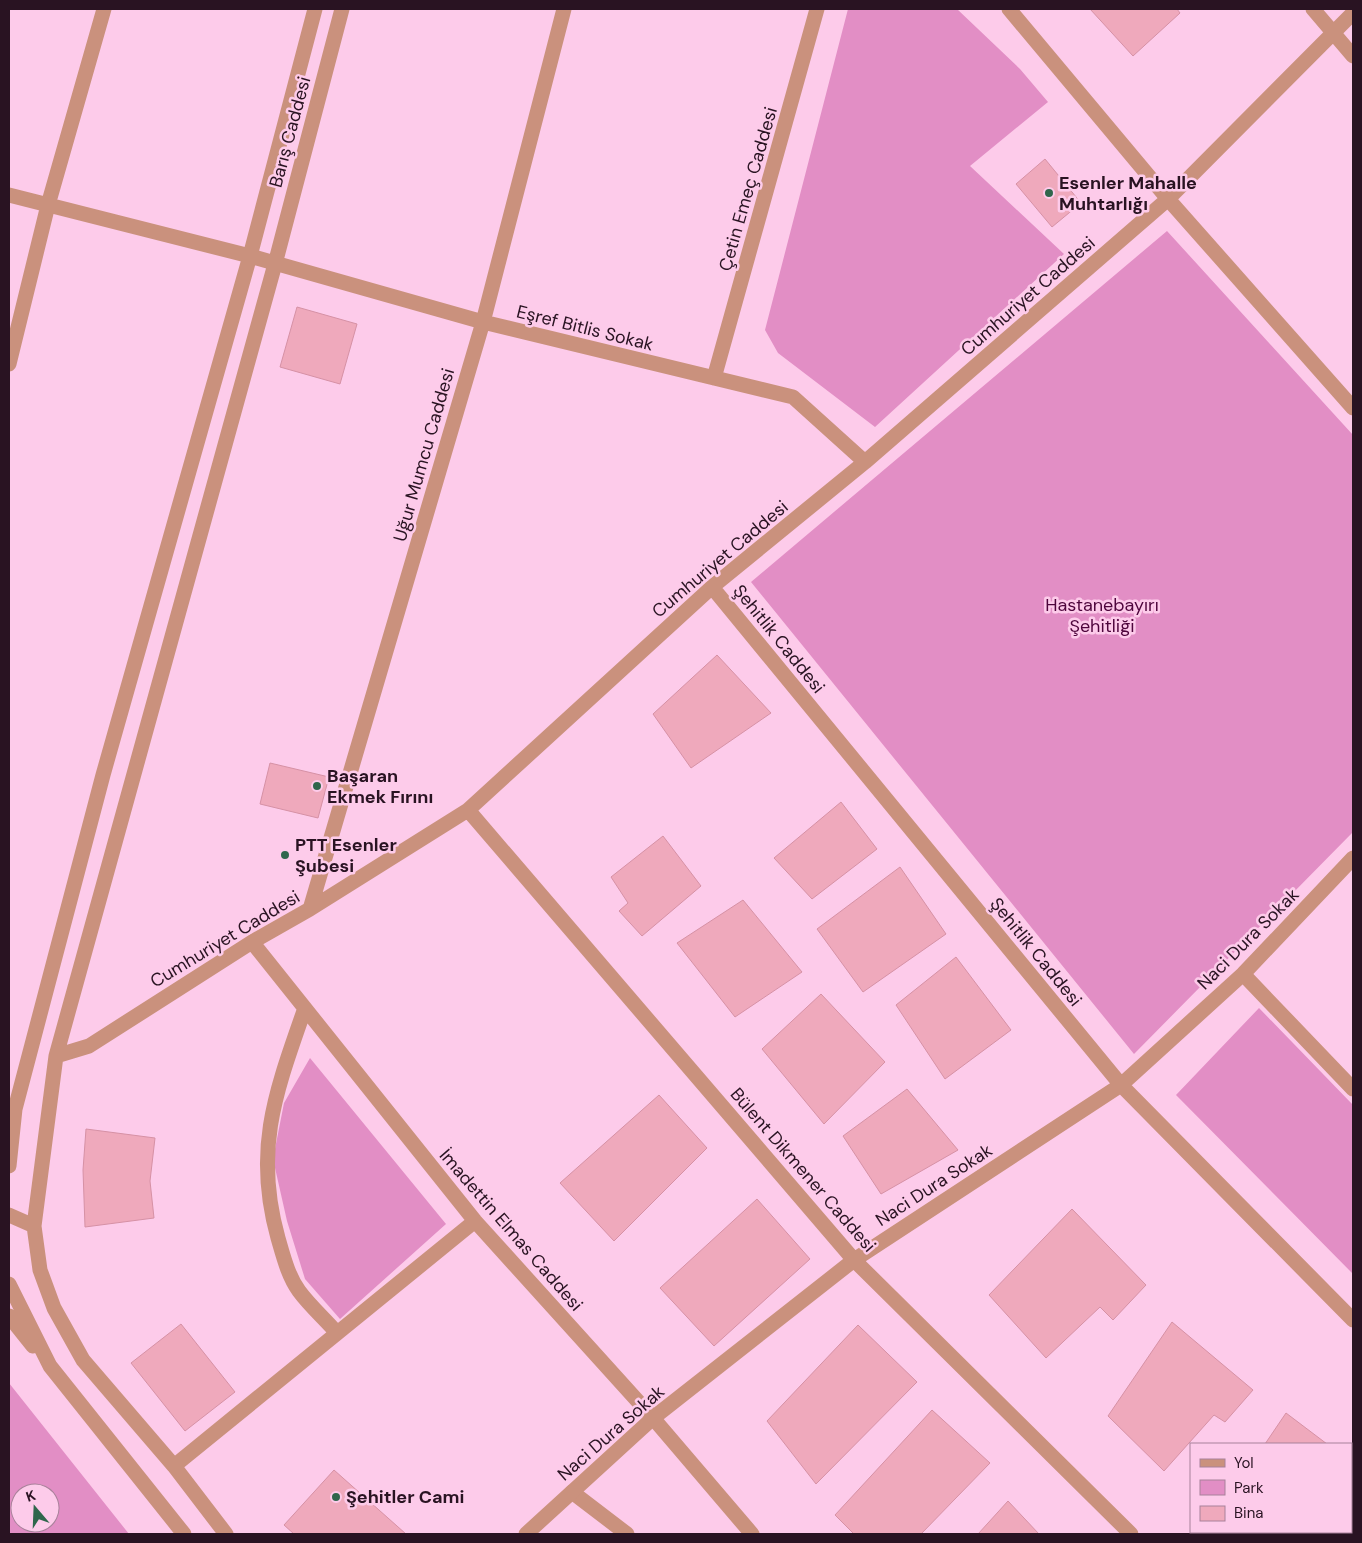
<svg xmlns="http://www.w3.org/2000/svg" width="1362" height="1543" font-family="'DM Sans',sans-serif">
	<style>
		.green { fill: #e28ec5; fill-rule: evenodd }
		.building { fill: #efa9bc; stroke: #d691a5 }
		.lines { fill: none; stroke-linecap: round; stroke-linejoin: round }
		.lane { stroke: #ca917d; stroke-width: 15 }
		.street { stroke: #ca917d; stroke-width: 15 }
		.poi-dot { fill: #30664c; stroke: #fdcbea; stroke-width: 2 }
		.labels { text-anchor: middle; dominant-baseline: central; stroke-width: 5; stroke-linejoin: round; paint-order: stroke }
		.street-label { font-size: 18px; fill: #291322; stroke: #fdcbea }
		.poi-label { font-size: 18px; font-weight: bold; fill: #291322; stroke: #fdcbea; text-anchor: start }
		.park-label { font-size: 18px; fill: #4e053c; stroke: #fdcbea }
	</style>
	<rect width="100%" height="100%" fill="#fdcbea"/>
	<path class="green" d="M848,9H957L1020,69L1048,102L970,166L1064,254L875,427L778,353L765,330Z
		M1167,231L1353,435V832L1134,1054L751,582Z
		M1259,1008L1353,1105V1274L1176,1095Z
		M310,1058L446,1224L340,1319L305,1279L287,1221L273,1159L284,1103Z
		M9,1383L129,1534H9ZM20,1493H50V1523H20Z"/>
	<path class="building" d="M1090,9H1177L1180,13L1133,56Z
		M1045,159L1081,203L1052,227L1016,184Z
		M297,307L357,324L340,384L280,367Z
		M717,655L771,713L691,768L653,714Z
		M270,763L329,777L318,818L260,804Z
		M841,802L877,849L812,899L774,858Z
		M663,836L701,886L642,936L619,911L628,903L611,877Z
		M900,867L946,934L863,992L817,929Z
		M743,900L802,972L735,1017L677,943Z
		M956,957L1011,1030L945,1079L896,1005Z
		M821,994L885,1062L824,1124L762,1049Z
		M907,1089L958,1150L881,1194L843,1136Z
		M659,1095L707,1148L614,1241L560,1183Z
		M86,1129L155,1138L150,1181L154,1218L85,1227L83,1170Z
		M757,1199L810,1259L714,1346L660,1288Z
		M1072,1209L1146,1285L1113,1320L1100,1307L1046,1358L989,1295Z
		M1172,1322L1253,1390L1225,1422L1214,1415L1164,1471L1108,1416Z
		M181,1324L235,1392L185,1431L131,1363Z
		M858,1325L917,1382L816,1484L767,1421Z
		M932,1410L990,1463L921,1534H854L835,1515Z
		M1286,1413L1327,1444H1265Z
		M1351,1462L1353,1464V1500L1351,1503Z
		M334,1470L406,1534H294L284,1525Z
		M1008,1501L1039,1534H978Z
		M1251,1532H1311L1309,1534H1254Z"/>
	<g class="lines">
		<path class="lane" d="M572,1492L627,1534"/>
		<path class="street" d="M1009,9L1168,199L1353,408
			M1313,9L1353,56
			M9,195L250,256L483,322L793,397L865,462
			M9,364L48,205L104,9
			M714,378L817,9
			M712,587L1121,1085L1353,1320
			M468,810L854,1260L1131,1534
			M310,909L483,322L564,9
			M252,942L475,1221L653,1418L752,1534
			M1243,974L1353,1089
			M305,1008C276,1091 253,1149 278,1238C283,1255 288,1276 299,1291C310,1306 325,1319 337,1333
			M56,1056L89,1046L252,942L310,909L468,810L712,587L865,462L1168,199L1353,13
			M9,1166L15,1109L103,775L250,256L315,9
			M9,1215L34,1226
			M9,1284L50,1366L184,1534
			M9,1316L33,1346
			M174,1466L475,1221
			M226,1534L174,1466L83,1360L54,1308L40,1270L34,1226L56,1056L275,264L342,9
			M526,1534L653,1418L854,1260L1121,1085L1243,974L1353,858"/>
	</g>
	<g class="poi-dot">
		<circle cx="1049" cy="193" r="5"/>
		<circle cx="317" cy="786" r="5"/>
		<circle cx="285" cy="855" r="5"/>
		<circle cx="336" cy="1497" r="5"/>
	</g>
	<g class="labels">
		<g class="street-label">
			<text transform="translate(290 132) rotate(-75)">Barış Caddesi</text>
			<text transform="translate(748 189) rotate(-74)">Çetin Emeç Caddesi</text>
			<text transform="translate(1028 296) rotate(-41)">Cumhuriyet Caddesi</text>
			<text transform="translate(585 328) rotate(14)">Eşref Bitlis Sokak</text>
			<text transform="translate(424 455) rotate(-74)">Uğur Mumcu Caddesi</text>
			<text transform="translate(720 559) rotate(-40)">Cumhuriyet Caddesi</text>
			<text transform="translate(779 639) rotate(51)">Şehitlik Caddesi</text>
			<text transform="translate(225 939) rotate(-31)">Cumhuriyet Caddesi</text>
			<text transform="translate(1248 939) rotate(-45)">Naci Dura Sokak</text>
			<text transform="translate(1036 952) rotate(51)">Şehitlik Caddesi</text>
			<text transform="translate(803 1170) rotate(49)">Bülent Dikmener Caddesi</text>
			<text transform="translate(934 1185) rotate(-33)">Naci Dura Sokak</text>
			<text transform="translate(511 1230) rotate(49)">İmadettin Elmas Caddesi</text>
			<text transform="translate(611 1433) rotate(-41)">Naci Dura Sokak</text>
		</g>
		<g class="poi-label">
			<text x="1059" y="183">Esenler Mahalle<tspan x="1059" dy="21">Muhtarlığı</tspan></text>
			<text x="327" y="776">Başaran<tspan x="327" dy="21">Ekmek Fırını</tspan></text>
			<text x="295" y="845">PTT Esenler<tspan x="295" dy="21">Şubesi</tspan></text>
			<text x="346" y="1497">Şehitler Cami</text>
		</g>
		<g class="park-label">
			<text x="1102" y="605">Hastanebayırı<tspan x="1102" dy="21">Şehitliği</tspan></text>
		</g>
	</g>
	<rect width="1362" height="1543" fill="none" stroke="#291322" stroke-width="20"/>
	<rect x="1190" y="1443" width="162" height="90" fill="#fdcbea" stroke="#a8819a"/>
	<rect x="1200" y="1459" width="25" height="8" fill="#ca917d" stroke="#a8819a"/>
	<text x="1234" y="1468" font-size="15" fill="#291322">Yol</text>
	<rect x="1200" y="1480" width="25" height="15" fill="#e28ec5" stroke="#a8819a"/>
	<text x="1234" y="1493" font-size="15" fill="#291322">Park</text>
	<rect x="1200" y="1506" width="25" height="15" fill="#efa9bc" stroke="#a8819a"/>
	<text x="1234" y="1518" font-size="15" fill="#291322">Bina</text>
	<g transform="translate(35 1508) rotate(341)"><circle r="24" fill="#fdcbea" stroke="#a8819a"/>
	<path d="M0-4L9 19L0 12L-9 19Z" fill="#30664c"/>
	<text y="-8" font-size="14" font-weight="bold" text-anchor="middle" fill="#291322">K</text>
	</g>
</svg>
